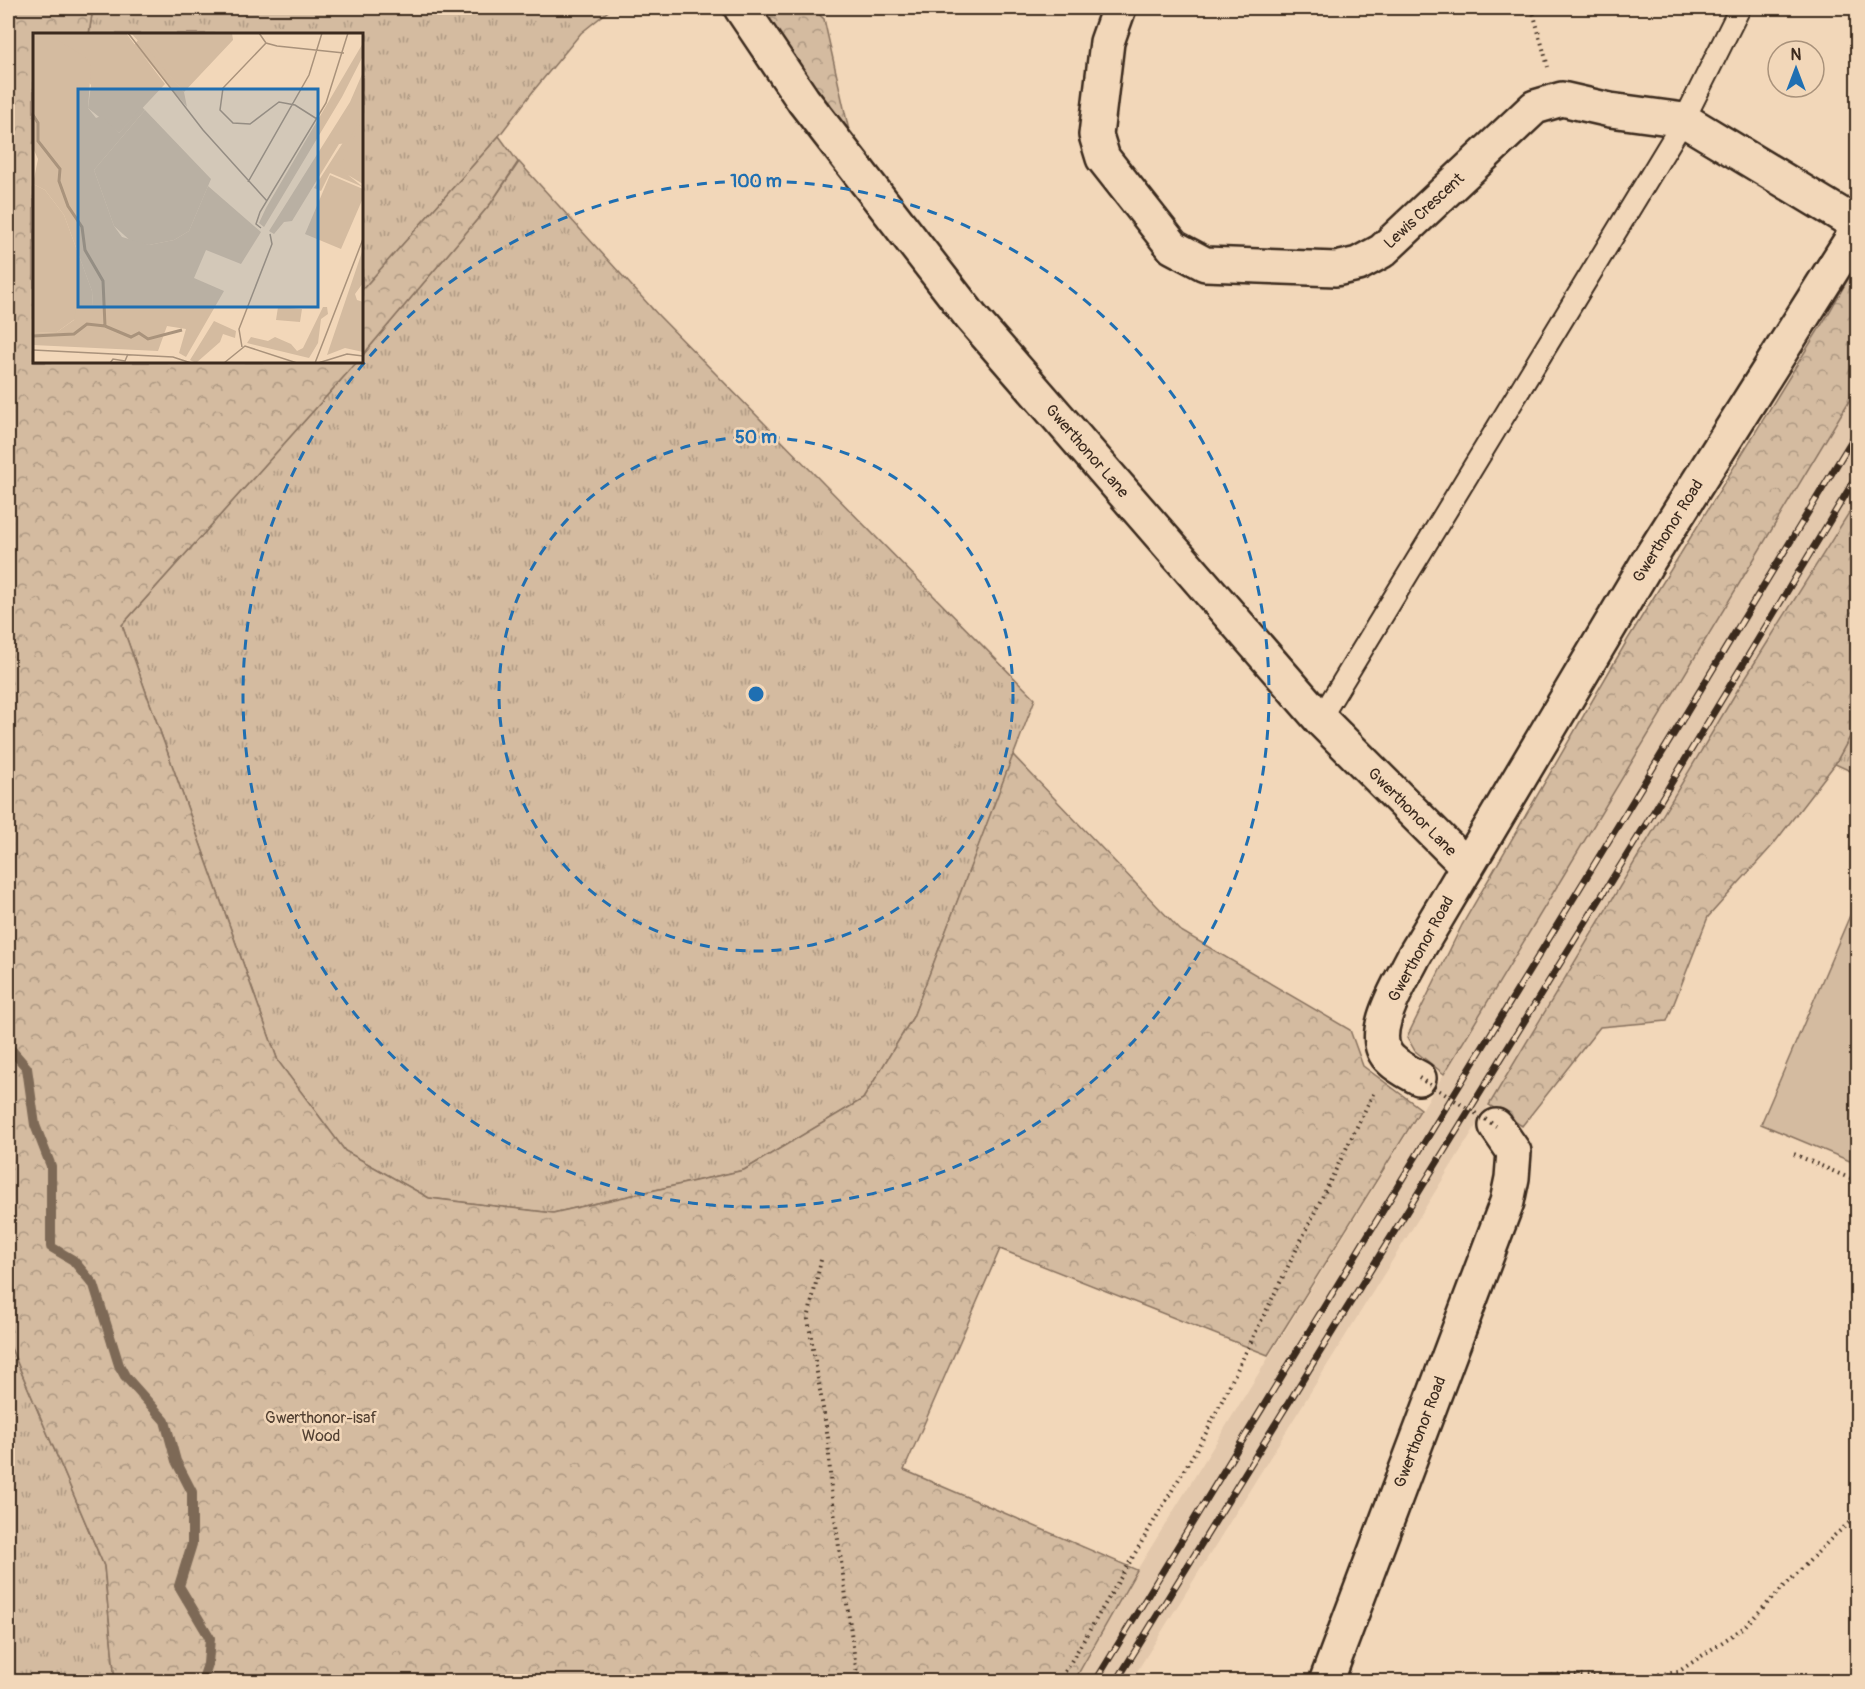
<svg xmlns="http://www.w3.org/2000/svg" width="1865" height="1689" font-family="Pangolin,sans-serif">
	<style>
		.built { fill: #e3c8ac }
		.grass { fill: url(#grass-tufts); stroke: #88725f; stroke-width: 1.5 }
		.forest { fill: url(#forest-crowns); stroke: #88725f; stroke-width: 1.5 }
		.garden { fill: #d4bba0; stroke: #88725f; stroke-width: 1.5 }
		.lines { fill: none; stroke-linecap: round; stroke-linejoin: round }
		.stream { stroke: #7d6956; stroke-width: 10 }
		.lane-casing { stroke: #3b2a1e; stroke-width: 24 }
		.street-casing { stroke: #3b2a1e; stroke-width: 38 }
		.path { stroke: #3b2a1e; stroke-width: 4; stroke-dasharray: 1.5 4.5; stroke-linecap: butt }
		.lane { stroke: #f2d7b9; stroke-width: 20 }
		.street { stroke: #f2d7b9; stroke-width: 33 }
		.rail-casing { stroke: #3b2a1e; stroke-width: 7 }
		.rail { stroke: #f2d7b9; stroke-width: 4.5; stroke-dasharray: 14; stroke-linecap: butt }
		.path-bridge { stroke: #3b2a1e; stroke-width: 4; stroke-dasharray: 1.5 4.5; stroke-linecap: butt }
		.ring { fill: none; stroke: #1f6fb2; stroke-width: 3; stroke-dasharray: 10 8 }
		.labels { text-anchor: middle; dominant-baseline: central; stroke-width: 5; stroke-linejoin: round; paint-order: stroke }
		.street-label { font-size: 16px; fill: #3b2a1e; stroke: #f2d7b9 }
		.park-label { font-size: 16px; fill: #524032; stroke: #f2d7b9 }
		.inset-river { fill: none; stroke: #a9937c; stroke-width: 3 }
		.inset-road { fill: none; stroke: #a9927b; stroke-width: 1.5 }
		.view { fill: #1f6fb2; fill-opacity: 0.15; stroke: #1f6fb2; stroke-width: 3 }
		.inset-edge { fill: none; stroke: #3b2a1e; stroke-width: 3 }
		.centre { fill: #1f6fb2; stroke: #f2d7b9; stroke-width: 3 }
		.ring-label { font-size: 18px; text-anchor: middle; font-weight: bold; fill: #1f6fb2; stroke: #f2d7b9; stroke-width: 5; stroke-linejoin: round; paint-order: stroke }
	</style>
	<defs>
		<pattern id="grass-tufts" width="24" height="20" patternUnits="userSpaceOnUse" patternTransform="scale(1.5)"><rect width="24" height="20" fill="#d4bba0"/><path d="M3 7l-1-3M5 7V3M7 7l1-3M15 17l-1-3M17 17v-4M19 17l1-3" fill="none" stroke="#ad9882"/></pattern>
		<pattern id="forest-crowns" width="20" height="18" patternUnits="userSpaceOnUse" patternTransform="scale(1.5)"><rect width="20" height="18" fill="#d4bba0"/><path d="M2 6a3 3 0 1 1 6 0M12 15a3 3 0 1 1 6 0" fill="none" stroke="#ad9882"/></pattern>
	</defs>
	<rect width="100%" height="100%" fill="#f2d7b9"/>
	<filter id="ink" filterUnits="userSpaceOnUse"><feTurbulence type="fractalNoise" baseFrequency=".0167" numOctaves="2"/><feDisplacementMap in="SourceGraphic" scale="12" xChannelSelector="R" yChannelSelector="G"/><feConvolveMatrix kernelMatrix="1 2 1 2 8 2 1 2 1" color-interpolation-filters="sRGB"/></filter>
	<g filter="url(#ink)">
		<path class="built" d="M1857,388V500L1737,691L1489,1105L1131,1681L1074,1682L1137,1570L1444,1074Z"/>
		<path class="grass" d="M93,8H612L581,33L534,90L499,136L362,290V34H89Z
			M519,162L659,316L1035,699L913,1017L863,1099L744,1170L553,1213L429,1198L345,1151L278,1061L122,625L357,362H362V356L491,203Z
			M1857,724V774L1835,764Z
			M8,1341L104,1566L115,1681H8Z"/>
		<path class="forest" d="M8,8H93L89,34H34V362H357L122,625L278,1061L345,1151L429,1198L553,1213L744,1170L863,1099L913,1017L1013,755L1181,931L1350,1030L1363,1066L1421,1109L1268,1355L1000,1249L904,1470L1137,1570L1074,1681H115L104,1566L8,1341Z
			M759,8H812L824,19L850,135Z
			M499,136L518,162L491,203L362,356V290Z
			M1857,263V388L1444,1074L1415,1051L1407,1037L1462,925L1628,639L1830,311Z
			M1857,500V724L1835,764L1772,846L1708,917L1667,1021L1600,1027L1522,1126L1489,1105L1737,691Z"/>
		<path class="garden" d="M1857,899L1858,1164H1857L1761,1124Z"/>
		<g class="lines">
			<path class="stream" d="M8,1046L27,1068L35,1125L51,1166V1247L73,1260L94,1285L119,1365L125,1376L165,1421L176,1461L192,1492V1544L179,1586L210,1638L208,1664L202,1682"/>
			<defs>
				<path id="lane" d="M1320,719L1684,120L1740,8"/>
				<path id="street" d="M741,8L803,100L971,317L1320,719L1467,866
					M1119,8L1107,42L1096,135L1103,158L1173,247L1205,264L1336,269L1358,264L1382,251L1535,107L1562,99L1610,110L1684,120L1858,225
					M1419,1078C1410,1073 1399,1068 1391,1060C1364,1036 1402,981 1414,956L1649,560L1858,229
					M1326,1682L1507,1202L1512,1178L1514,1152L1496,1126"/>
			</defs>
			<use href="#lane" class="lane-casing"/>
			<use href="#street" class="street-casing"/>
			<path class="path" d="M1532,8L1548,67
				M1794,1154L1858,1182
				M821,1260L808,1319L828,1438L831,1490L858,1682
				M1059,1682L1206,1433L1375,1090
				M1541,1682L1555,1674L1628,1678L1678,1672L1743,1628L1835,1535L1858,1515"/>
			<use href="#lane" class="lane"/>
			<use href="#street" class="street"/>
			<defs>
				<path id="rail" d="M1095,1682L1636,796L1858,430
					M1116,1682L1656,808L1858,474"/>
			</defs>
			<use href="#rail" class="rail-casing"/>
			<use href="#rail" class="rail"/>
			<path class="path-bridge" d="M1419,1078L1496,1126"/>
		</g>
	</g>
	<g class="ring">
		<circle cx="756" cy="694" r="257"/>
		<circle cx="756" cy="694" r="513"/>
	</g>
	<g class="labels">
		<g class="street-label">
			<text transform="translate(1424 211) rotate(-43)">Lewis Crescent</text>
			<text transform="translate(1087 451) rotate(49)">Gwerthonor Lane</text>
			<text transform="translate(1668 531) rotate(-58)">Gwerthonor Road</text>
			<text transform="translate(1412 812) rotate(45)">Gwerthonor Lane</text>
			<text transform="translate(1421 949) rotate(-61)">Gwerthonor Road</text>
			<text transform="translate(1420 1432) rotate(-69)">Gwerthonor Road</text>
		</g>
		<g class="park-label">
			<text x="321" y="1418">Gwerthonor-isaf<tspan x="321" dy="18">Wood</tspan></text>
		</g>
	</g>
	<g transform="translate(33 33)">
		<rect width="330" height="330" fill="#f2d7b9"/>
		<path d="M13,0H93L132,51L86,100L55,75L58,52ZM98,0H199L200,7L151,59ZM112,77L178,146L156,198L141,207L116,212L100,210L81,193L61,137ZM330,78V151L315,142L330,154L297,140L288,158L281,155ZM0,151L12,157L31,182L59,258L60,273L24,299L0,300Z" fill="#d4bba0"/>
		<path d="M0,0H13L54,25L58,34L55,75L63,85L68,83L86,100L109,74L112,77L61,137L81,193L89,204L116,212L141,207L156,198L175,153L228,199L208,231L173,217L161,245L191,258L153,324L146,320L153,296L134,293L125,318L0,312V300L24,299L41,287L43,276L60,272L59,258L31,182L12,157L0,151L5,126L0,115ZM106,6L151,59L154,74L101,12ZM330,10V23L309,64L231,194L226,190L233,175ZM330,39V78L315,110L306,111L259,188L251,189L241,201L236,198L317,69ZM330,216V250L322,261L324,267L330,269V319L312,315L294,322ZM290,274H294L295,281L288,286L285,310L276,325L214,310L218,304L235,308L242,304L258,311L264,318L270,315ZM181,288L203,298L202,305L190,301L187,309L163,330L157,327Z" fill="#d4bba0"/>
		<path d="M330,85V145L307,134ZM297,142L330,156V165L308,216L272,201ZM245,274L269,276L267,289L243,287Z" fill="#d4bba0"/>
		<path class="inset-river" d="M0,82L5,90V108L27,136L26,148L35,173L49,194L52,217L70,248L72,293M0,303L41,301L54,291L72,293L98,304L106,300L115,306L149,297"/>
		<path class="inset-road" d="M95,0L170,97L234,168M226,0L233,10L244,13L311,20M233,10L190,55L187,77L200,90L217,91L246,69L262,72L284,86M215,149L276,42L289,0M228,195L223,191L227,179L293,70L315,0M209,314L206,296L239,211L237,201M0,317L140,324L158,330M77,330L80,326L92,328L95,321M191,330L212,313L264,330M282,330L330,206M285,330L314,321L330,323"/>
		<path class="view" d="M45,56H285V274H45Z"/>
		<rect width="330" height="330" class="inset-edge"/>
	</g>
	<circle cx="756" cy="694" r="9" class="centre"/>
	<g class="ring-label">
		<text x="756" y="187">100 m</text>
		<text x="756" y="443">50 m</text>
	</g>
	<rect width="1865" height="1689" fill="none" stroke="#f2d7b9" stroke-width="30"/>
	<rect x="15" y="15" width="1835" height="1659" fill="none" stroke="#3b2a1e" stroke-width="2" filter="url(#ink)"/>
	<g transform="translate(1796 69)"><circle r="28" fill="#f2d7b9" stroke="#a9927b" stroke-width="1.5"/>
	<path d="M0-4.5L10 22L0 15L-10 22Z" fill="#1f6fb2"/>
	<text y="-9" font-size="16" font-weight="bold" text-anchor="middle" fill="#3b2a1e">N</text>
	</g>
</svg>
